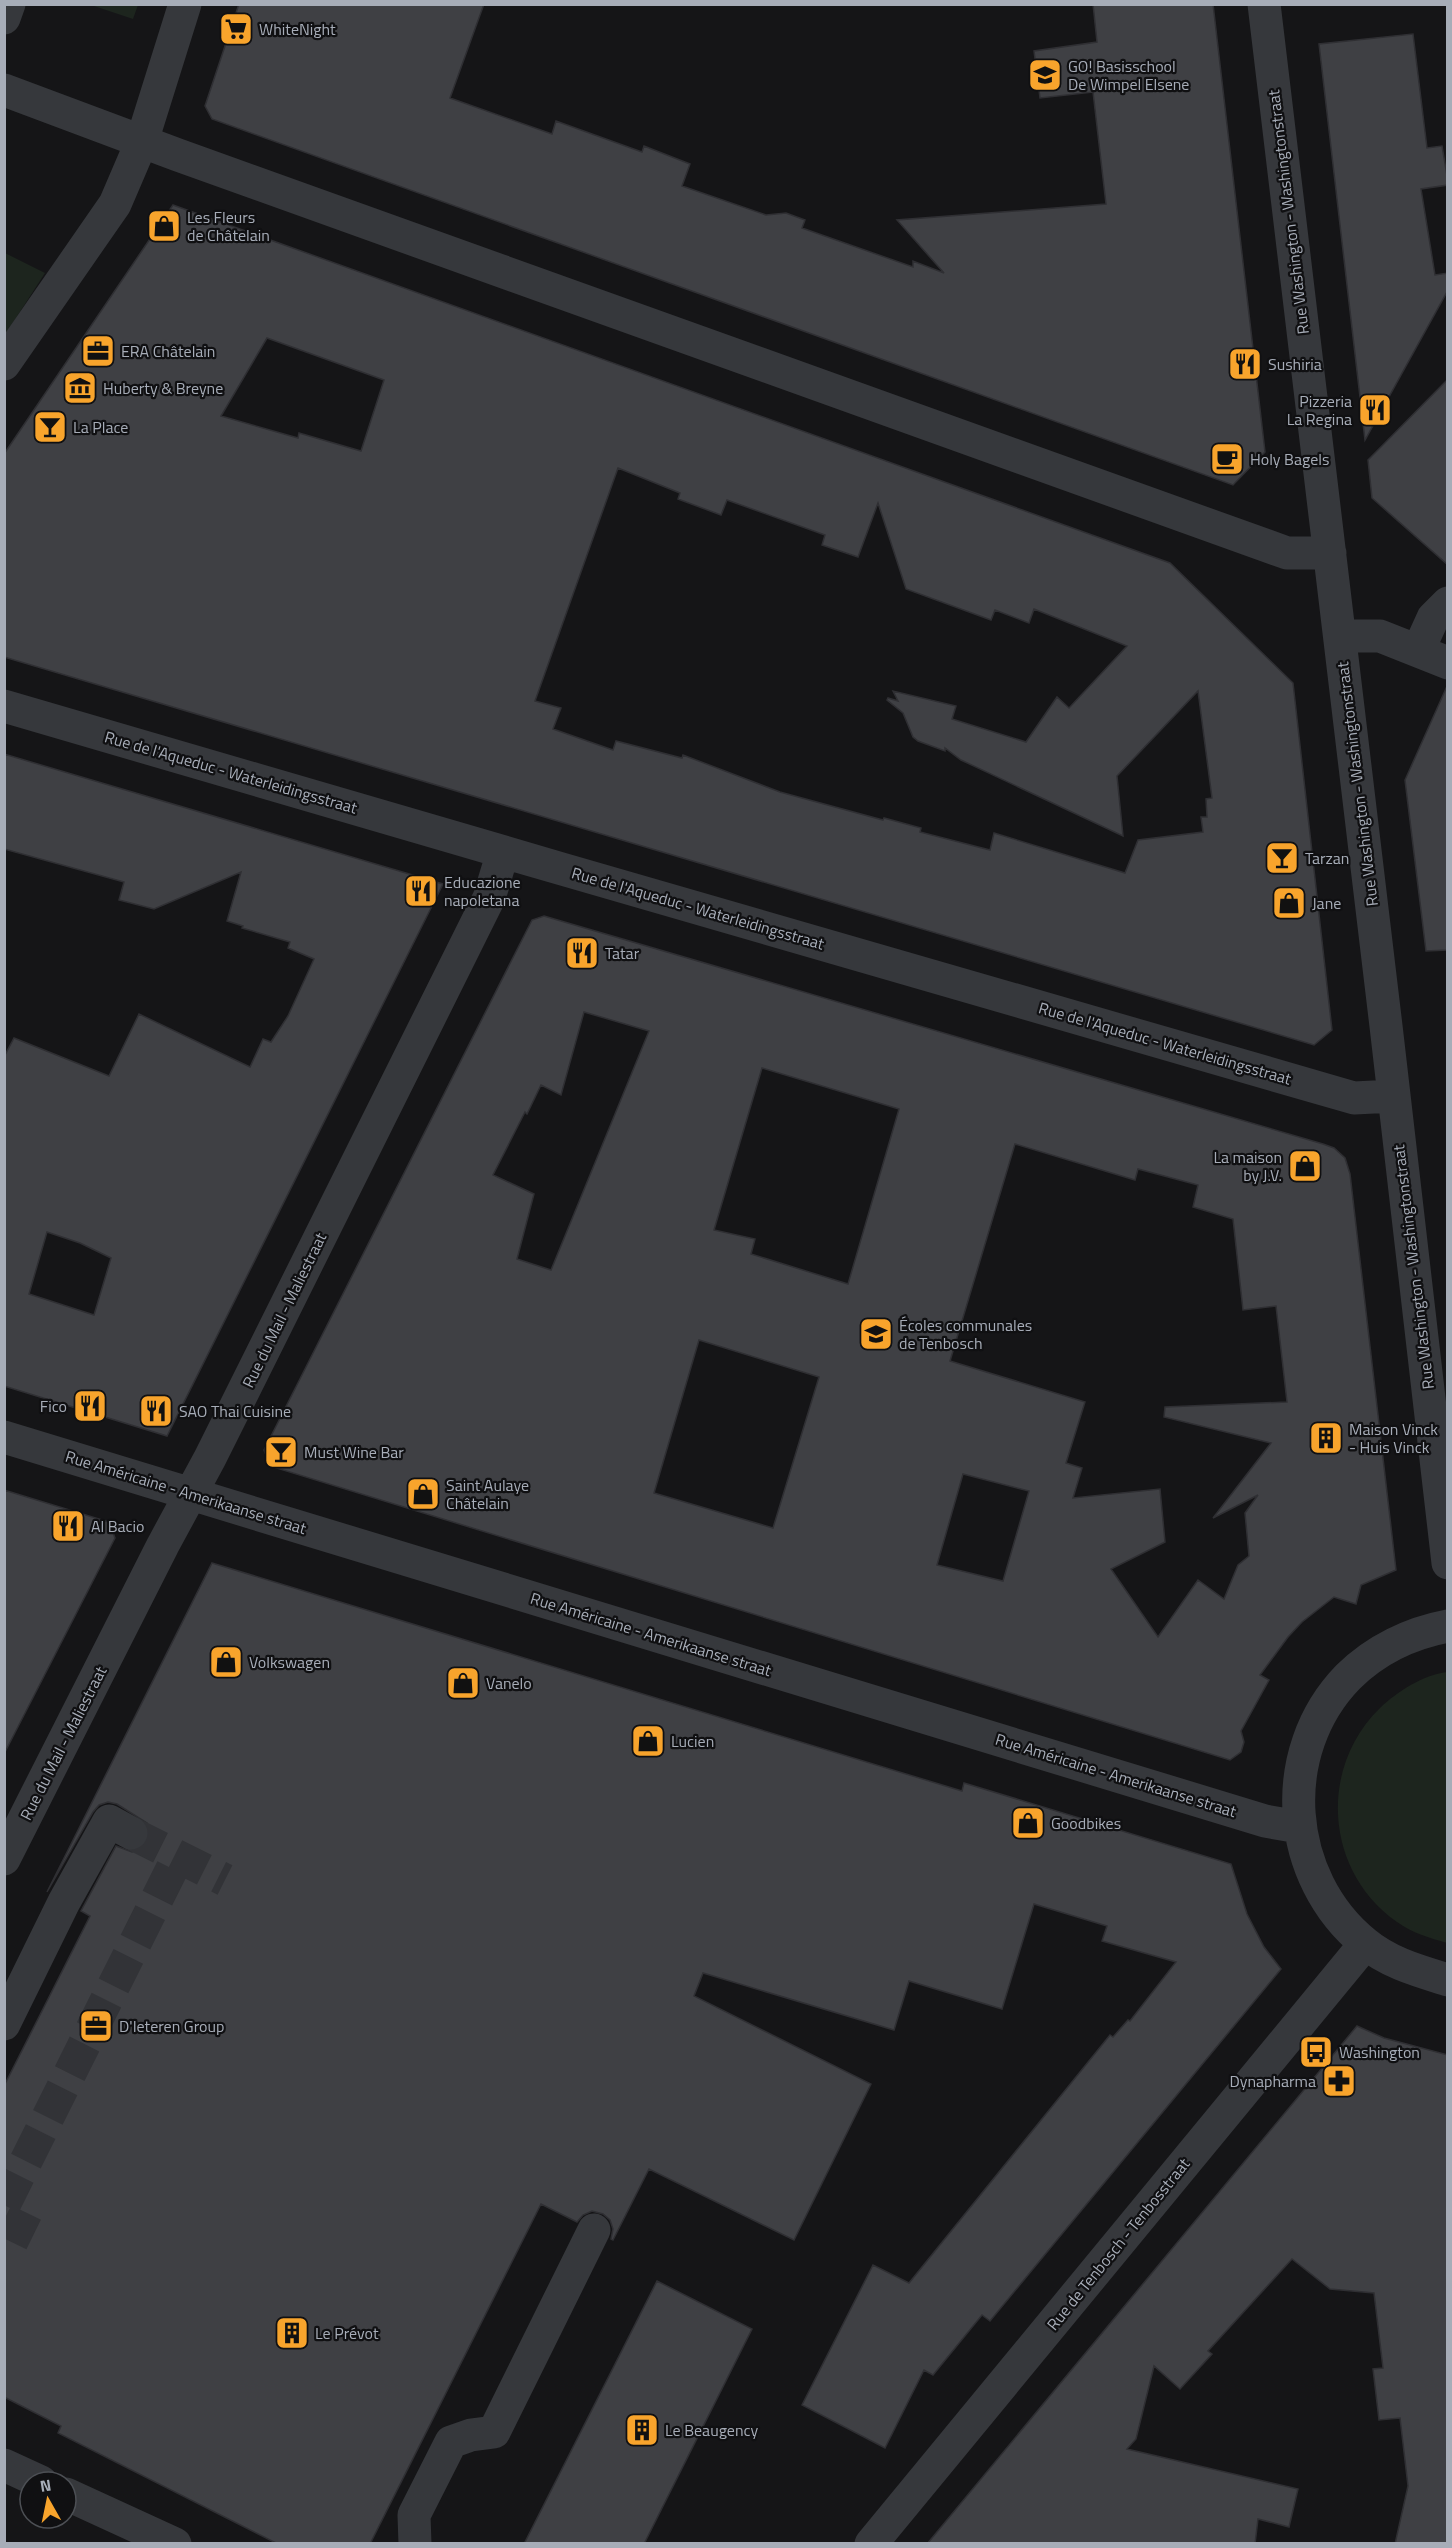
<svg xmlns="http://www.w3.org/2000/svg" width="1452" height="2548" font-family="'Titillium Web',sans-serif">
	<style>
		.green { fill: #1d251e }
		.building { fill: #3f4044; stroke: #2f2f33; stroke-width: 1.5; fill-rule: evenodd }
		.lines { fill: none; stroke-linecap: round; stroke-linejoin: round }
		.minor-tunnel { stroke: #323337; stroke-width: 33; stroke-dasharray: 33 16; stroke-linecap: butt }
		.minor { stroke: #36383c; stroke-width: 33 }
		.labels { text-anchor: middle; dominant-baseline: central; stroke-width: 4.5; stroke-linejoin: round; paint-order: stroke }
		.poi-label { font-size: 16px; fill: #a7adb8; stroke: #101012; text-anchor: start }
		.street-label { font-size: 16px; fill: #a7adb8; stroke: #101012 }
	</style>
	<rect width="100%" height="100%" fill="#151517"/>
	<path class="green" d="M91,5H138L133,19Z
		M5,253L45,273L5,335Z
		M1447,1672H1448L1447,1943C1430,1938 1412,1933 1397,1922C1325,1872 1318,1768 1380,1708C1398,1691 1423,1675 1447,1672Z"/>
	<path class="building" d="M239,4H484L450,98L552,134L556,121L642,152L644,146L690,164L682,186L766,215L786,213L805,220L802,228L913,267V261L944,273L897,220L1106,204L1093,92L1040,98L1034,51L1097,42L1093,4H1213L1265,452L1233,485L212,119L205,106Z
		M1413,34L1427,148L1442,146L1448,181V185L1421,189L1435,275L1448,273V290L1365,440L1319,44Z
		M173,205L1170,563L1293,683L1332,1030L1314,1045L4,657V454ZM267,338L384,380L361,451L299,433L298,438L221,416ZM618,468L680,493L678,499L721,515L727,500L825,535L822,545L858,557L878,503L906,589L991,620L995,610L1029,623L1034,609L1127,646L1069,708L1057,697L1026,742L952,719L956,706L893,691L898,701L888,698L887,700L903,713L913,737L918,741L945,751V748L961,760L1123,836L1117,776L1198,691L1212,798L1206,799L1207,817H1201L1203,832L1138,840L1125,873L994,833L990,850L920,832L921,828L884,818L883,820L780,792L683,755L682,758L616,741L613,750L553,729L561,708L535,701Z
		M1448,379V565L1372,498L1368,460Z
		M1448,684V950L1426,951L1405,780Z
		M4,754L443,884L167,1436L4,1386V1057L14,1038L109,1076L139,1014L250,1067L263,1039L271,1042L288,1016L314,959L288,948L290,942L242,928L243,926L227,921L241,872L154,909L119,900L124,882L4,849ZM47,1232L80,1243L111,1258L94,1315L29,1294Z
		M544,916L1323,1144L1334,1148L1345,1158L1350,1174L1396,1570L1361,1585L1356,1604L1334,1597L1302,1622L1288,1637L1260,1675L1269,1680L1241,1731L1244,1742L1241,1752L1230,1760L270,1466L264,1450L532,920ZM584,1012L649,1031L551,1270L517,1259L534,1194L493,1175L525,1112L527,1114L541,1085L561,1095ZM762,1068L899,1109L848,1284L751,1254L755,1239L714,1230ZM1015,1144L1135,1180L1138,1169L1198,1185L1193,1207L1233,1219L1243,1310L1276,1306L1287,1402L1165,1407L1164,1417L1271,1443L1213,1518L1258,1495L1245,1513L1249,1556L1238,1565L1224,1599L1198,1580L1158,1637L1111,1569L1165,1542L1160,1489L1073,1498L1082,1468L1066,1463L1085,1402L950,1361ZM699,1340L819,1377L773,1528L654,1493ZM963,1474L1029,1491L1003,1581L937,1565Z
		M4,1490L109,1522L115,1538L4,1754Z
		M212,1563L962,1791L964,1783L1231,1864L1247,1914L1264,1947L1281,1969L990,2321L982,2315L933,2375L924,2370L885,2448L802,2405L873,2265L909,2283L1110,2035L1113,2037L1128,2020L1130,2021L1176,1962L1102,1941L1107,1926L1034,1904L1002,2009L909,1981L894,2030L703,1973L694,1996L871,2084L794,2240L649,2169L613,2240L611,2239L613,2229L610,2220L603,2214L592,2211L583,2215L577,2222L541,2204L370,2544H278L58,2433L61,2426L4,2397V2086L90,1916L81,1911L116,1846L132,1852L140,1849L147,1842L150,1833L147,1823L117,1804L108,1802L99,1805L93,1812L47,1892Z
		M1357,2026L1384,2038L1448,2055V2544H1395L1408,2486L1400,2418L1379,2420L1373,2369L1383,2368L1374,2293L1330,2289L1292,2259L1208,2351L1212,2354L1180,2389L1154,2366L1136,2439L1127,2449L1298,2489L1289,2527L1258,2519L1255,2544H927Z
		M657,2281L752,2329L644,2544H524Z"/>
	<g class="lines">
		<path class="minor-tunnel" d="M131,1833L225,1880
			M4,2205L178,1857
			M4,2220L45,2240"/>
		<path class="minor" d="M1264,4L1386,1026L1448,1563
			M4,18L9,4
			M4,90L178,155L1287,553H1330
			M4,364L115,204L142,141L185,4
			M1340,636H1380L1448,663
			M1418,651L1433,618L1448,603
			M4,706L562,869L1354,1098L1394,1096
			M4,1437L1265,1821L1299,1827
			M1448,1626C1411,1633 1375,1650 1348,1677C1275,1752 1285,1878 1365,1943C1389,1963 1419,1971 1448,1980
			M4,1859L163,1545L210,1458L489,898L503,852
			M4,2024L64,1902L109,1821L131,1833
			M4,2465L41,2482
			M66,2494L175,2544
			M415,2544L414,2515L451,2442L471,2435L494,2432L594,2230
			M871,2544L1365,1944"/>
	</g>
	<defs>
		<symbol id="supermarket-square" viewBox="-11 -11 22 22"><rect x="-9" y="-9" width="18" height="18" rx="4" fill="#f8a42c" stroke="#101012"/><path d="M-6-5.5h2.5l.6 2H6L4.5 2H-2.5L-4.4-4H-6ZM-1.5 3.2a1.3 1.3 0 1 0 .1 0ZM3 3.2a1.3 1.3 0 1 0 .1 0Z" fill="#111"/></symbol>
		<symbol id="school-square" viewBox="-11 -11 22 22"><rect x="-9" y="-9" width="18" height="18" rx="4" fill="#f8a42c" stroke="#101012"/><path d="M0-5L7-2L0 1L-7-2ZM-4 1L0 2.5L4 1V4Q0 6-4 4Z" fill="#111"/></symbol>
		<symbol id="shop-square" viewBox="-11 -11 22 22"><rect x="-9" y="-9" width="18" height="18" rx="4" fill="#f8a42c" stroke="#101012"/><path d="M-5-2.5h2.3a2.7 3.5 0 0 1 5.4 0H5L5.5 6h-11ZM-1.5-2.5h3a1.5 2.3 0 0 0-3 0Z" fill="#111"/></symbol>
		<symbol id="office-square" viewBox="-11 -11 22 22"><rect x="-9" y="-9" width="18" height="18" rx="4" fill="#f8a42c" stroke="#101012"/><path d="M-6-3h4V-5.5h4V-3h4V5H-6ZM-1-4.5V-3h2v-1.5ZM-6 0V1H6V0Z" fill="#111"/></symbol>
		<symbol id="restaurant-square" viewBox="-11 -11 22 22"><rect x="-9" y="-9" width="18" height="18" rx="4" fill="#f8a42c" stroke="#101012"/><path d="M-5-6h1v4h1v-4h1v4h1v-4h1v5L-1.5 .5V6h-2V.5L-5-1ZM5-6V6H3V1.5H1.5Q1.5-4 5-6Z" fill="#111"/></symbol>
		<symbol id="museum-square" viewBox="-11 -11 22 22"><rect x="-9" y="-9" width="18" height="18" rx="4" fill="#f8a42c" stroke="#101012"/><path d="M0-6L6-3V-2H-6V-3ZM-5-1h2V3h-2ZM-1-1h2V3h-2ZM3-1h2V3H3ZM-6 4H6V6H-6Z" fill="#111"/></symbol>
		<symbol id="bar-square" viewBox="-11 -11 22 22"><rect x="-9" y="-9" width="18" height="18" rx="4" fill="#f8a42c" stroke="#101012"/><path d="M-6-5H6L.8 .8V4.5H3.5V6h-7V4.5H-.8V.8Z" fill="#111"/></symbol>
		<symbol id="cafe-square" viewBox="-11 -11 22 22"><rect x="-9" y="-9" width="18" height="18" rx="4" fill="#f8a42c" stroke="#101012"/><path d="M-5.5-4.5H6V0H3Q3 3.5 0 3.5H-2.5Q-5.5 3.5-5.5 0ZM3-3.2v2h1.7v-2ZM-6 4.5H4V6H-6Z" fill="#111"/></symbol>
		<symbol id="building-square" viewBox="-11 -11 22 22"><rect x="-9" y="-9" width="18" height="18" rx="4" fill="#f8a42c" stroke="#101012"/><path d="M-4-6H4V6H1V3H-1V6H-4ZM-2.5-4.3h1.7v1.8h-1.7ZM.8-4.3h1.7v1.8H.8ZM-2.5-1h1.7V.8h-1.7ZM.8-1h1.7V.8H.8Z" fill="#111"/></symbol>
		<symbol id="bus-square" viewBox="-11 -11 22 22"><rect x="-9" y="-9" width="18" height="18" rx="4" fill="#f8a42c" stroke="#101012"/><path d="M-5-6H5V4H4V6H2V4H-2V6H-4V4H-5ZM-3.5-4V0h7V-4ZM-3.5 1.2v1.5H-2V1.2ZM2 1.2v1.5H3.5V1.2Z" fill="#111"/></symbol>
		<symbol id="pharmacy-square" viewBox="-11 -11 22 22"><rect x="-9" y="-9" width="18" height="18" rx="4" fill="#f8a42c" stroke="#101012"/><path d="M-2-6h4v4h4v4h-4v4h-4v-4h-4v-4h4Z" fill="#111"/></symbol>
	</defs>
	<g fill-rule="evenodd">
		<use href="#supermarket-square" x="217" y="10" width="38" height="38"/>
		<use href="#school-square" x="1026" y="56" width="38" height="38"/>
		<use href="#shop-square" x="145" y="207" width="38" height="38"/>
		<use href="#office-square" x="79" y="332" width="38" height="38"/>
		<use href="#restaurant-square" x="1226" y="345" width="38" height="38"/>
		<use href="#museum-square" x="61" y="369" width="38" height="38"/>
		<use href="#restaurant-square" x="1356" y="391" width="38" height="38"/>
		<use href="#bar-square" x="31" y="408" width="38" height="38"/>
		<use href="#cafe-square" x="1208" y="440" width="38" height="38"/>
		<use href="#bar-square" x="1263" y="839" width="38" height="38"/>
		<use href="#restaurant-square" x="402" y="872" width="38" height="38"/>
		<use href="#shop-square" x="1270" y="884" width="38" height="38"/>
		<use href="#restaurant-square" x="563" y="934" width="38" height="38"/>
		<use href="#shop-square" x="1286" y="1147" width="38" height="38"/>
		<use href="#school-square" x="857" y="1315" width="38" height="38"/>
		<use href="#restaurant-square" x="71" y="1387" width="38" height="38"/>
		<use href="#restaurant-square" x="137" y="1392" width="38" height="38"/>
		<use href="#building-square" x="1307" y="1419" width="38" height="38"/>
		<use href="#bar-square" x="262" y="1433" width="38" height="38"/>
		<use href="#shop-square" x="404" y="1475" width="38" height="38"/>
		<use href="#restaurant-square" x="49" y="1507" width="38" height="38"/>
		<use href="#shop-square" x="207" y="1643" width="38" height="38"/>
		<use href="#shop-square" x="444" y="1664" width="38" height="38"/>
		<use href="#shop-square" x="629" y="1722" width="38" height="38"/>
		<use href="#shop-square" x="1009" y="1804" width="38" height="38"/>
		<use href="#office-square" x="77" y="2007" width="38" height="38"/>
		<use href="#bus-square" x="1297" y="2033" width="38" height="38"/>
		<use href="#pharmacy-square" x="1320" y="2062" width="38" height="38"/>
		<use href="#building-square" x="273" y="2314" width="38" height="38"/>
		<use href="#building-square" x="623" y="2411" width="38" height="38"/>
	</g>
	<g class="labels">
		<g class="poi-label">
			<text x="259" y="29">WhiteNight</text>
			<text x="1068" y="66">GO! Basisschool<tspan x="1068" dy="18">De Wimpel Elsene</tspan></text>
			<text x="187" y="217">Les Fleurs<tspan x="187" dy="18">de Châtelain</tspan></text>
			<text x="121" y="351">ERA Châtelain</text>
			<text x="1268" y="364">Sushiria</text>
			<text x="103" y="388">Huberty &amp; Breyne</text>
			<text x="1352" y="401" text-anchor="end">Pizzeria<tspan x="1352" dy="18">La Regina</tspan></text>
			<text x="73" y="427">La Place</text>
			<text x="1250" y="459">Holy Bagels</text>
			<text x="1305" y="858">Tarzan</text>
			<text x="444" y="882">Educazione<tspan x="444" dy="18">napoletana</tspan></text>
			<text x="1312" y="903">Jane</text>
			<text x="605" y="953">Tatar</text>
			<text x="1282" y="1157" text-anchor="end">La maison<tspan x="1282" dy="18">by J.V.</tspan></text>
			<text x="899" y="1325">Écoles communales<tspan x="899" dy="18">de Tenbosch</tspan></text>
			<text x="67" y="1406" text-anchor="end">Fico</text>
			<text x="179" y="1411">SAO Thai Cuisine</text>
			<text x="1349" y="1429">Maison Vinck<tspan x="1349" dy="18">- Huis Vinck</tspan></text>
			<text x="304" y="1452">Must Wine Bar</text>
			<text x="446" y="1485">Saint Aulaye<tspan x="446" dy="18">Châtelain</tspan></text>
			<text x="91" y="1526">Al Bacio</text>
			<text x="249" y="1662">Volkswagen</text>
			<text x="486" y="1683">Vanelo</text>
			<text x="671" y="1741">Lucien</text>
			<text x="1051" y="1823">Goodbikes</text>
			<text x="119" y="2026">D'Ieteren Group</text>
			<text x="1339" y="2052">Washington</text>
			<text x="1316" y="2081" text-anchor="end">Dynapharma</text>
			<text x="315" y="2333">Le Prévot</text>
			<text x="665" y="2430">Le Beaugency</text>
		</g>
		<g class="street-label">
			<text transform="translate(1288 212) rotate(-97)">Rue Washington - Washingtonstraat</text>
			<text transform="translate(231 772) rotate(16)">Rue de l'Aqueduc - Waterleidingsstraat</text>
			<text transform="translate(1357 784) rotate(-97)">Rue Washington - Washingtonstraat</text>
			<text transform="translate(698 908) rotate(16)">Rue de l'Aqueduc - Waterleidingsstraat</text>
			<text transform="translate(1165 1043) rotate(16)">Rue de l'Aqueduc - Waterleidingsstraat</text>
			<text transform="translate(1413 1267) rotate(-97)">Rue Washington - Washingtonstraat</text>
			<text transform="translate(284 1310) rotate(-64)">Rue du Mail - Maliestraat</text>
			<text transform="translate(186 1492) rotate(17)">Rue Américaine - Amerikaanse straat</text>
			<text transform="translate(651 1634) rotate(17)">Rue Américaine - Amerikaanse straat</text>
			<text transform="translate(63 1743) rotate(-63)">Rue du Mail - Maliestraat</text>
			<text transform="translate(1116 1775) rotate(17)">Rue Américaine - Amerikaanse straat</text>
			<text transform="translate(1118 2244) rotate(-51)">Rue de Tenbosch - Tenbosstraat</text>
		</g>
	</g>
	<rect width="1452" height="2548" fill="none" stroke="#a7adb8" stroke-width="12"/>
	<g transform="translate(48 2500) rotate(351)"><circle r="28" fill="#101012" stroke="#4c4f54" stroke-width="1.5"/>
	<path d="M0-4.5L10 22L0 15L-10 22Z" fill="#f8a42c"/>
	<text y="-9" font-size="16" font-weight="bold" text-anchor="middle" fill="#a7adb8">N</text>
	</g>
</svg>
